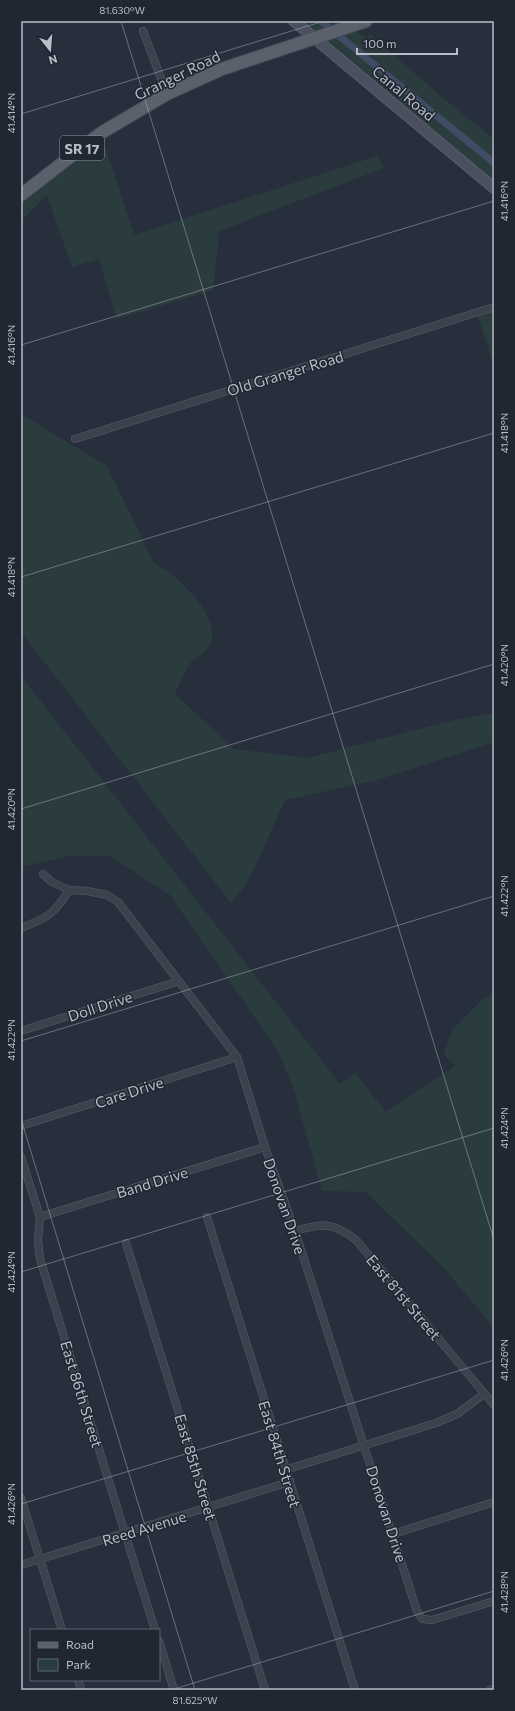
<svg xmlns="http://www.w3.org/2000/svg" width="515" height="1711" font-family="Commissioner,sans-serif">
	<style>
		.green { fill: #2b3c3e }
		.lines { fill: none; stroke-linecap: round; stroke-linejoin: round }
		.canal { stroke: #404c63; stroke-width: 7 }
		.street-casing { stroke: #595f6a; stroke-width: 8 }
		.secondary-casing { stroke: #595f6a; stroke-width: 12 }
		.primary-casing { stroke: #454a56; stroke-width: 14 }
		.street { stroke: #3c414d; stroke-width: 7 }
		.secondary { stroke: #4a505f; stroke-width: 10 }
		.primary { stroke: #5a606c; stroke-width: 12 }
		.ticks { fill: none; stroke: #b8bdc7; stroke-width: 1; stroke-opacity: 0.45 }
		.labels { text-anchor: middle; dominant-baseline: central; stroke-width: 3; stroke-linejoin: round; paint-order: stroke }
		.shield { fill: #202632; stroke: #8a909a; stroke-width: 1 }
		.shield-label { font-size: 14px; font-weight: bold; fill: #b8bdc7 }
		.street-label { font-size: 15px; fill: #b8bdc7; stroke: #202632 }
		.neatline { fill: none; stroke: #b8bdc7; stroke-width: 1.5 }
		.ticks-label { font-size: 10px; text-anchor: middle; fill: #b8bdc7 }
	</style>
	<rect width="100%" height="100%" fill="#282f3c"/>
	<path class="green" d="M301,21H345L364,37L371,35L443,98L494,139V180Z
		M101,133L134,235L377,156L384,168L217,232L219,237L213,290L117,319L99,259L72,267L47,195L21,221V195Z
		M494,307V368L477,313Z
		M21,414L107,466L154,563C176,573 217,613 212,640C209,654 195,656 188,666C183,675 179,685 175,694L234,749L307,758L455,720L494,713V742L377,780L285,800L248,882L231,903L21,632Z
		M21,676L340,1084L355,1073L386,1112L455,1066L444,1054L452,1030L482,1000L494,993V1328L445,1269L366,1192L322,1191L294,1090L278,1051L170,895L110,856H69L21,867Z"/>
	<g class="lines">
		<path class="canal" d="M321,21L494,163"/>
		<defs>
			<path id="street" d="M143,31L167,94
				M75,439L494,307
				M43,874L52,882L69,890L87,891L107,895L118,902L237,1057L265,1147L295,1231L417,1611L422,1619L432,1620L494,1601
				M21,928C47,918 54,915 69,890
				M21,1031L179,981
				M21,1126L237,1057
				M21,1157L40,1217L38,1240L40,1259L155,1630
				M40,1217L265,1147
				M207,1217L355,1690
				M295,1231C322,1223 333,1222 356,1240L494,1405
				M126,1243L265,1690
				M285,1470L436,1423L457,1414L484,1394
				M21,1498L62,1630
				M393,1534L494,1502
				M21,1565L289,1482
				M159,1641L174,1690
				M78,1680L81,1690
				M490,1690L494,1689"/>
			<path id="secondary" d="M294,21L494,188"/>
			<path id="primary" d="M21,195L101,133L167,94L222,69L366,21"/>
		</defs>
		<use href="#street" class="street-casing"/>
		<use href="#secondary" class="secondary-casing"/>
		<use href="#primary" class="primary-casing"/>
		<use href="#street" class="street"/>
		<use href="#secondary" class="secondary"/>
		<use href="#primary" class="primary"/>
	</g>
	<path class="ticks" d="M121,21L494,1240M21,114L324,21M21,345L494,201M21,577L494,433M21,809L494,664M21,1041L494,896M21,1119L195,1690M21,1272L494,1128M21,1504L494,1360M171,1690L494,1591"/>
	<g class="labels">
		<rect class="shield" x="60" y="136" width="44" height="24" rx="3"/>
		<g class="shield-label">
			<text x="82" y="148">SR 17</text>
		</g>
		<g class="street-label">
			<text transform="translate(177 75) rotate(-26)">Granger Road</text>
			<text transform="translate(404 93) rotate(40)">Canal Road</text>
			<text transform="translate(285 373) rotate(-17)">Old Granger Road</text>
			<text transform="translate(100 1006) rotate(-18)">Doll Drive</text>
			<text transform="translate(129 1092) rotate(-18)">Care Drive</text>
			<text transform="translate(152 1182) rotate(-17)">Band Drive</text>
			<text transform="translate(285 1206) rotate(71)">Donovan Drive</text>
			<text transform="translate(404 1297) rotate(50)">East 81st Street</text>
			<text transform="translate(82 1394) rotate(73)">East 86th Street</text>
			<text transform="translate(280 1454) rotate(73)">East 84th Street</text>
			<text transform="translate(196 1467) rotate(73)">East 85th Street</text>
			<text transform="translate(387 1514) rotate(72)">Donovan Drive</text>
			<text transform="translate(144 1528) rotate(-17)">Reed Avenue</text>
		</g>
	</g>
	<rect width="515" height="1711" fill="none" stroke="#202632" stroke-width="44"/>
	<rect x="30" y="1629" width="130" height="52" fill="#202632" stroke="#5d626e"/>
	<rect x="38" y="1642" width="20" height="6" fill="#5a606c" stroke="#5d626e"/>
	<text x="66" y="1649" font-size="12" fill="#b8bdc7">Road</text>
	<rect x="38" y="1659" width="20" height="12" fill="#2b3c3e" stroke="#5d626e"/>
	<text x="66" y="1669" font-size="12" fill="#b8bdc7">Park</text>
	<g transform="translate(50 50) rotate(163)" stroke="#202632" stroke-width="3" paint-order="stroke">
	<path d="M0-3L7 15L0 10L-7 15Z" fill="#b8bdc7"/>
	<text y="-6" font-size="11" font-weight="bold" text-anchor="middle" fill="#b8bdc7">N</text>
	</g>
	<path d="M357 48v6h100v-6" fill="none" stroke="#b8bdc7" stroke-width="2"/>
	<text x="363" y="48" font-size="12" fill="#b8bdc7" stroke="#202632" stroke-width="3" paint-order="stroke">100 m</text>
	<rect x="22" y="22" width="471" height="1667" class="neatline"/>
	<g class="ticks-label">
		<text x="122" y="14">81.630°W</text>
		<text transform="translate(11 113) rotate(-90)" y="4">41.414°N</text>
		<text transform="translate(504 201) rotate(-90)" y="4">41.416°N</text>
		<text transform="translate(11 345) rotate(-90)" y="4">41.416°N</text>
		<text transform="translate(504 433) rotate(-90)" y="4">41.418°N</text>
		<text transform="translate(11 577) rotate(-90)" y="4">41.418°N</text>
		<text transform="translate(504 665) rotate(-90)" y="4">41.420°N</text>
		<text transform="translate(11 809) rotate(-90)" y="4">41.420°N</text>
		<text transform="translate(504 896) rotate(-90)" y="4">41.422°N</text>
		<text transform="translate(11 1040) rotate(-90)" y="4">41.422°N</text>
		<text transform="translate(504 1128) rotate(-90)" y="4">41.424°N</text>
		<text transform="translate(11 1272) rotate(-90)" y="4">41.424°N</text>
		<text transform="translate(504 1360) rotate(-90)" y="4">41.426°N</text>
		<text transform="translate(11 1504) rotate(-90)" y="4">41.426°N</text>
		<text transform="translate(504 1592) rotate(-90)" y="4">41.428°N</text>
		<text x="195" y="1704">81.625°W</text>
	</g>
</svg>
